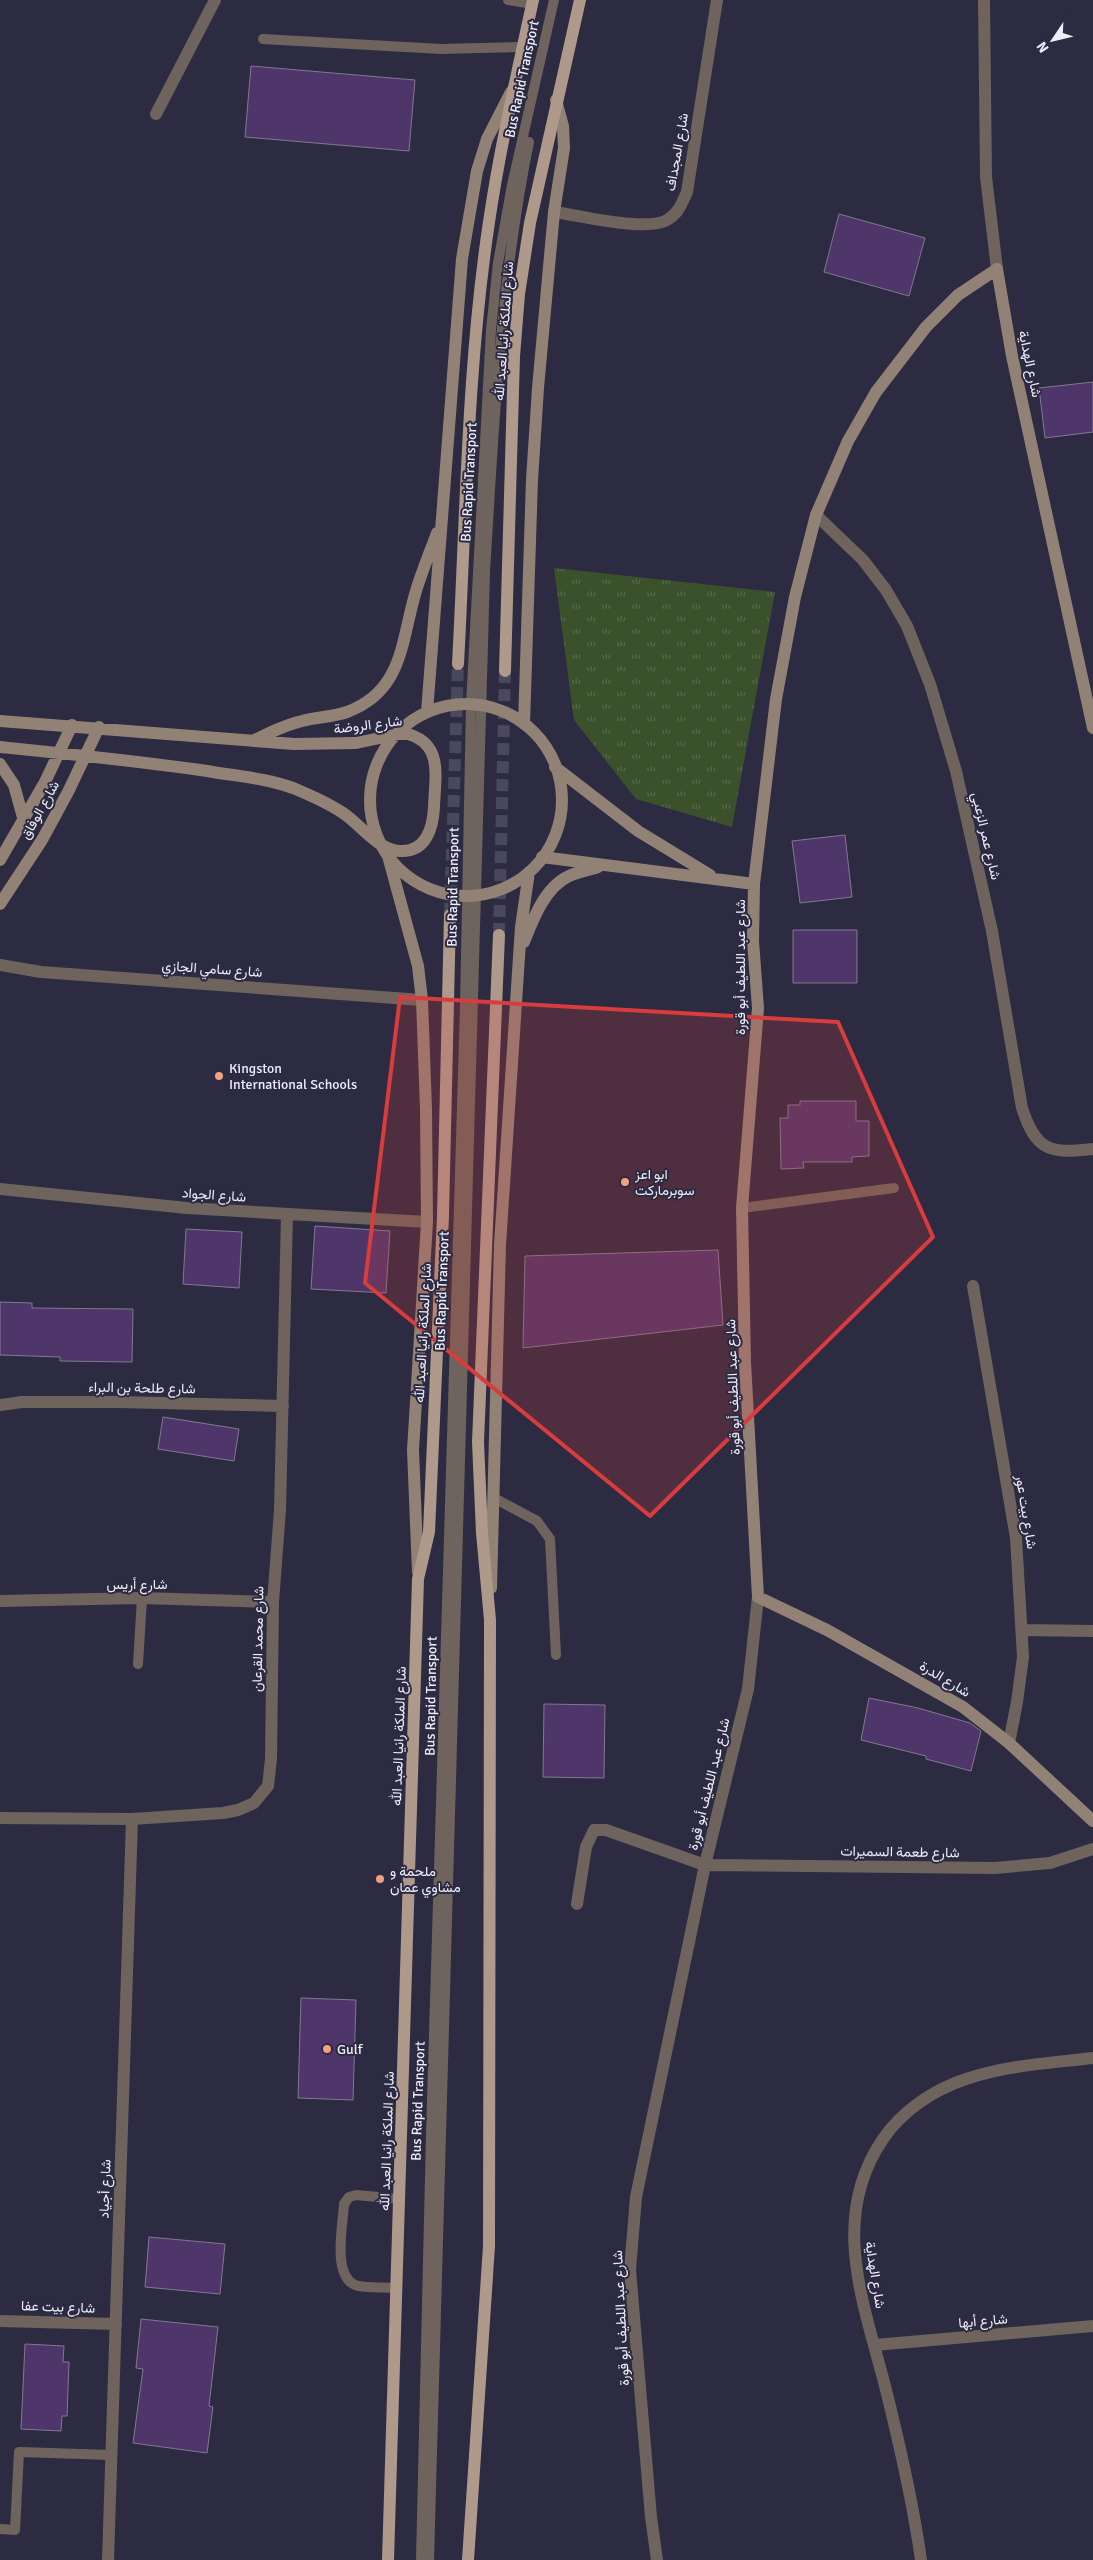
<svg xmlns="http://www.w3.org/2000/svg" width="1093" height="2560" font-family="Signika,Vazirmatn,sans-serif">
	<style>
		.grass { fill: url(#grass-tufts) }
		.building { fill: #4e366a; stroke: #827891 }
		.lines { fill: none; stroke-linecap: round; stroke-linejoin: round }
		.primary-tunnel { stroke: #4a485d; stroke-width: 12; stroke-dasharray: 12 6; stroke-linecap: butt }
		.lane { stroke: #6e645d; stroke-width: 10 }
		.street { stroke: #6e645d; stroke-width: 12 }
		.secondary { stroke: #928276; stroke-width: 12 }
		.primary { stroke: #ae998a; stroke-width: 12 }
		.marked { fill: #d83c3d; fill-opacity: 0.2; stroke: #d83c3d; stroke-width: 4; stroke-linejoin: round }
		.poi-dot { fill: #f2a080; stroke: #2d2b41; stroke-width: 2 }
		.labels { text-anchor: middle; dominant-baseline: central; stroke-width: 4; stroke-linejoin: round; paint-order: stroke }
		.street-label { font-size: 14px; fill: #ededfb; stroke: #2d2b41 }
		.poi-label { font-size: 14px; fill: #ededfb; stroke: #2d2b41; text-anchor: start }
	</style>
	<defs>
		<pattern id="grass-tufts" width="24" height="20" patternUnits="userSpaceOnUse" patternTransform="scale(1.25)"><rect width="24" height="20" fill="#3a512c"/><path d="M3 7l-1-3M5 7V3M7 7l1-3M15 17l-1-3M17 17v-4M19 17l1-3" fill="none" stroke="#576a4c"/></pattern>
	</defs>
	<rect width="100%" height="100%" fill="#2d2b41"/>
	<path class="grass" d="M554,568L775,592L732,827L636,799L574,720Z"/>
	<path class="building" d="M251,66L415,80L409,151L245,137Z
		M839,214L925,238L909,296L824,272Z
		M1093,382V432L1045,438L1039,388Z
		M845,835L852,897L800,903L792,841Z
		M793,930H857V983H793Z
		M800,1101H856V1121H869V1156L852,1157V1162H803L804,1168L781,1169L780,1118H788V1105H800Z
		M315,1226L390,1231L386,1293L311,1289Z
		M186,1229L242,1232L239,1288L183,1284Z
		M718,1250L723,1325L523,1348L525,1256Z
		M0,1302L32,1303V1308L133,1309L132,1362L60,1361V1357L0,1355Z
		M163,1417L239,1429L234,1461L158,1449Z
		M869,1698L918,1708L970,1723L981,1731L971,1771L926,1759V1756L861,1740Z
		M544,1704L605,1705L604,1778L543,1777Z
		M301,1998L356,2000L353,2100L298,2098Z
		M149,2237L225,2244L220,2294L145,2287Z
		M141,2319L218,2327L209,2406L213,2407L207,2453L133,2443L143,2369L136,2368Z
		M25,2344L64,2346L63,2362H69L67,2416H62L61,2431L21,2429Z"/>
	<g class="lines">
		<path class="primary-tunnel" d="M450,915L458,664
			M499,935L505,671"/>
		<path class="lane" d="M508,0L532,4
			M263,39L441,49L523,47
			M742,1208L894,1188
			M494,1498L537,1521L550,1539L556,1655
			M138,1664L142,1598
			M397,2288C385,2287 370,2288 358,2286C331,2279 343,2225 344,2204L349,2197L356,2195L400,2199
			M0,2529L15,2530L19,2452L112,2455
			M421,2560L431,2134L465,1007L471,704L491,330L498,263L512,185L554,0
			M429,2560L485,572C494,427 500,284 529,142"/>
		<path class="street" d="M984,0L986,177L997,269
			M156,114L215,0
			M554,212C579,215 651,234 670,218C679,212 683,201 687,192L717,0
			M816,515L863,560L886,590L907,626L930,684L956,771L992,931L1022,1108C1036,1151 1050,1154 1093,1149
			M0,965L41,972L422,1000
			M0,1189L187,1208L427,1222
			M973,1286L1016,1538L1023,1657L1017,1702L1009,1743
			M0,1405L22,1402H119L283,1406
			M0,1601L142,1598L273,1602
			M1023,1630L1093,1631
			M0,1818L132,1819L223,1813L238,1810L254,1803L268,1786L271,1759L273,1602L280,1510L287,1215
			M577,1904L586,1847L594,1830H606L705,1865L995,1868L1050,1863L1093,1849
			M0,2321L116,2324
			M875,2345L1093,2326
			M108,2560L132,1819
			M657,2560L651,2517L630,2270L636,2197L705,1865L748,1689L758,1597
			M921,2560C913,2503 900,2446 886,2390C865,2306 828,2219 883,2139C902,2111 933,2090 966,2079C1007,2065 1051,2063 1093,2058"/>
		<path class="secondary" d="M370 800a96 96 0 1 1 192 0a96 96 0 1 1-192 0Z
			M427,712L462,259L477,171L487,139L511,92
			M0,721L294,744L356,743L404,733C444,742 435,775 434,807C433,828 426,853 399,851C377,849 361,825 343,813C328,803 310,795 293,788C266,778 235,776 207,771C139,761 69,754 0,747
			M524,724L532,480L538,388L554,212L564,148L563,126L556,100
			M1093,728L1012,356L997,269L958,295L926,327L876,392L848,441L816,515L795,597L776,699L754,884L753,941L758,1008L742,1208L745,1362L758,1597L827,1630L963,1707L1009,1743L1093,1821
			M253,741C269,733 285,725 302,721C316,717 333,717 347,712C404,691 401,640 416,591C422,571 430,552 437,533
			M0,764L14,785L24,821
			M555,767L638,831L710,875
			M388,856L418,966L422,1000L426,1109L427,1222L413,1450L418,1572
			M542,857L754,884
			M0,860L45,782L72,725
			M0,904L42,840L68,792L99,727
			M524,942C533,919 545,887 569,876C578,872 589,870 598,867
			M491,1588L500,1245L521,927L529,872"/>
		<path class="primary" d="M458,664C466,517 467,368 489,222C500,147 517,74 533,0
			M505,671L514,356L519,294L530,223L580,0
			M388,2560L418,1579L429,1532L443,1216L450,915
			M468,2560L489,2246L490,1620L482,1533L478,1442L499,935"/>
	</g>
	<path class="marked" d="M400,997L838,1022L933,1237L650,1516L365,1283Z"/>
	<g class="poi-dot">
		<circle cx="219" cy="1076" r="5"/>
		<circle cx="625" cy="1182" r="5"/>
		<circle cx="380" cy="1879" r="5"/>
		<circle cx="327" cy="2049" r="5"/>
	</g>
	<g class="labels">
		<g class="street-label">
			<text transform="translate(522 79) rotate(-78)">Bus Rapid Transport</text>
			<text transform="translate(677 152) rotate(-80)">شارع المجداف</text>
			<text transform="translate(504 331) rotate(-86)">شارع الملكة رانيا العبد الله</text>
			<text transform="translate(1030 364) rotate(78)">شارع الهداية</text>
			<text transform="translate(469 482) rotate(-87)">Bus Rapid Transport</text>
			<text transform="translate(368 725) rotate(-7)">شارع الروضة</text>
			<text transform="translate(40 810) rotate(-61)">شارع الوفاق</text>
			<text transform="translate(986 836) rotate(77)">شارع عمر الزعبي</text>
			<text transform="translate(453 887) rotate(-89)">Bus Rapid Transport</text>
			<text transform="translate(740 967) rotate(-90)">شارع عبد اللطيف أبو قورة</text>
			<text transform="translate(212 969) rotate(4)">شارع سامي الجازي</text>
			<text transform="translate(214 1195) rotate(4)">شارع الجواد</text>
			<text transform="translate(442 1291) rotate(-88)">Bus Rapid Transport</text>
			<text transform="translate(423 1333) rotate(-87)">شارع الملكة رانيا العبد الله</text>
			<text transform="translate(733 1387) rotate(-92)">شارع عبد اللطيف أبو قورة</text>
			<text transform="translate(142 1388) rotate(1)">شارع طلحة بن البراء</text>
			<text transform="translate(1026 1512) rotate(81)">شارع بيت عور</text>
			<text x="137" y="1584">شارع أريس</text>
			<text transform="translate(258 1639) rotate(-89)">شارع محمد القرعان</text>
			<text transform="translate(945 1679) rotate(31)">شارع الدرة</text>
			<text transform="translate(431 1696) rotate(-89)">Bus Rapid Transport</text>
			<text transform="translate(399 1736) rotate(-88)">شارع الملكة رانيا العبد الله</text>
			<text transform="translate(709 1784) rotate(-76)">شارع عبد اللطيف أبو قورة</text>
			<text transform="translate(900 1852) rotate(1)">شارع طعمة السميرات</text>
			<text transform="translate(418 2101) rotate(-88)">Bus Rapid Transport</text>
			<text transform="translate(387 2141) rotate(-88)">شارع الملكة رانيا العبد الله</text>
			<text transform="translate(105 2189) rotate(-88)">شارع أجياد</text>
			<text transform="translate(875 2275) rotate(81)">شارع الهداية</text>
			<text transform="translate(58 2307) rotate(2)">شارع بيت عفا</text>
			<text transform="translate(621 2318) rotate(-93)">شارع عبد اللطيف أبو قورة</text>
			<text transform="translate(983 2321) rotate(-5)">شارع أبها</text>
		</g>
		<g class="poi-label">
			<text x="229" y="1068">Kingston<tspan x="229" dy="16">International Schools</tspan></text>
			<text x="635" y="1174">ابو اعز<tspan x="635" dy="16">سوبرماركت</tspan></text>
			<text x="390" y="1871">ملحمة و<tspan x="390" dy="16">مشاوي عمان</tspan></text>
			<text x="337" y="2049">Gulf</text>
		</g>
	</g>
	<g transform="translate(1053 40) rotate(235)" stroke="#2d2b41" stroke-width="4" paint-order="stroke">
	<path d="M0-4L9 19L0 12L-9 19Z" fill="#ededfb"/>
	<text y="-8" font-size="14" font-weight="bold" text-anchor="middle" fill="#ededfb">N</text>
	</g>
</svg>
